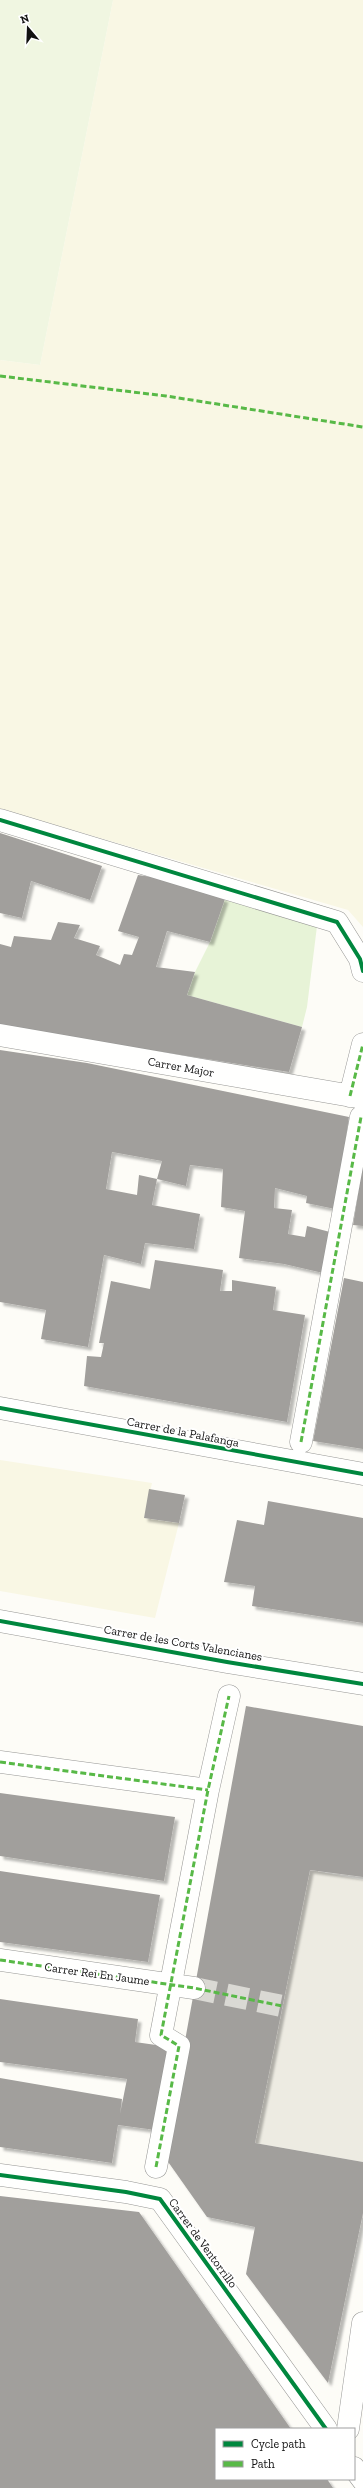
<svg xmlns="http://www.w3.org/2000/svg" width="363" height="2488" font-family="'Zilla Slab',serif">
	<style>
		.farmland { fill: #f9f7e4 }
		.green { fill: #e7f3d7 }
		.pitch { fill: #f0f6e1 }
		.plaza { fill: #edebe2 }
		.building { fill: #a19f9c; fill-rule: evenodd; filter: url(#shadow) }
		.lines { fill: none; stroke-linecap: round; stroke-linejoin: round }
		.minor-tunnel { stroke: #dad9d4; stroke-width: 22; stroke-dasharray: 22 11; stroke-linecap: butt }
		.minor-casing { stroke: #979795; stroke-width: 23 }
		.minor { stroke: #fffffe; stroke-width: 22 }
		.quiet { stroke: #58b947; stroke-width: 3; stroke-dasharray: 6 3; stroke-linecap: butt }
		.cycleway-casing { stroke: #fff; stroke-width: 6 }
		.cycleway { stroke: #00873e; stroke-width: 4 }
		.labels { text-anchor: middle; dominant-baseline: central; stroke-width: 4; stroke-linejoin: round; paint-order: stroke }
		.street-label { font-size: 12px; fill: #111; stroke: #fff }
	</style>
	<defs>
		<filter id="shadow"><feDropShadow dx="3.5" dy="3.5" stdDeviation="1" flood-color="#0004"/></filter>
	</defs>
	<rect width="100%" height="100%" fill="#fdfcf7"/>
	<path class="farmland" d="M113,0H363V927L348,910L0,809V360L40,365Z
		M0,1460L152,1483L144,1518L179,1523L155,1618L0,1591Z"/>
	<path class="green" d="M225,899L317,926L307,1007L302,1027L187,995L195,972L210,942Z"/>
	<path class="pitch" d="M0,0H113L40,365L0,360Z"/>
	<path class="plaza" d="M310,1870L363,1880V2162L255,2143Z"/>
	<path class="building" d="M0,833L102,866L90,900L31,881L22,918L0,913Z
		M138,875L159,878L225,899L210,942L167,931L156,967L195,972L187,995L302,1027L289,1072L0,1026V944L11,947L14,936L51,940L58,922L80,925L74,938L100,946L96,955L120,965L124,954L132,955L139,937L118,931Z
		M0,1050L87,1063L349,1117L335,1209L306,1203L307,1196L275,1188L274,1208L292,1210L288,1234L305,1237L307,1226L330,1232L323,1273L284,1264L239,1258L245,1211L221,1207L223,1169L190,1165L186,1186L157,1179L152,1205L200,1214L194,1249L145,1243L141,1264L104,1255L88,1347L41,1339L46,1310L0,1302ZM112,1152L162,1161L157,1179L139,1175L137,1195L106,1189Z
		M362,1170H363V1226L353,1225Z
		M155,1260L223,1270L220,1291H232V1280L276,1287L273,1310L305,1315L287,1422L84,1386L87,1356L101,1357L104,1343H99L111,1281L150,1289Z
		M344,1278L363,1282V1449L313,1441Z
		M149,1489L185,1495L179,1523L144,1518Z
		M268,1501L363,1518V1623L252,1606L255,1586L224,1582L237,1520L264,1525Z
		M246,1706L363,1726V1877L310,1870L255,2143L363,2162V2213L328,2383L246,2274L255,2227L207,2217L164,2156Z
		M0,1793L175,1817L164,1881L0,1856Z
		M0,1871L160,1895L148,1962L0,1942Z
		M0,1999L138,2019L135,2042L170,2047L155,2130L118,2125L112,2163L0,2147V2078L122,2099L120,2114L127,2079L0,2062Z
		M0,2196L139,2212L291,2429H216V2479H327L333,2488H0Z"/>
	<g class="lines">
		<path class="minor-tunnel" d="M194,1988L282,2006"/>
		<defs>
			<path id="minor" d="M0,820L337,922L360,959L363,971
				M0,1035L363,1098
				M350,1096L363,1044
				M0,1408L363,1474
				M301,1442L361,1117
				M0,1621L227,1662L363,1684
				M0,1762L208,1790
				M0,1960L194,1988
				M156,2167L179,2046L161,2035L208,1790L229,1696
				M0,2175L126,2192L160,2199L326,2429
				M348,2429L363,2323
				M354,2468L363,2480"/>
		</defs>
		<use href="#minor" class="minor-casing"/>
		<use href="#minor" class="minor"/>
		<path class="quiet" d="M0,376L166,396L363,427
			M350,1096L363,1044
			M301,1442L361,1117
			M0,1762L208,1790
			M0,1960L194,1988L282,2006
			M156,2167L179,2046L161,2035L208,1790L229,1696"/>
		<defs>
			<path id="cycleway" d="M0,820L337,922L360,959L363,971
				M0,1408L363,1474
				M0,1621L227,1662L363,1684
				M0,2175L126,2192L160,2199L326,2429"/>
		</defs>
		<use href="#cycleway" class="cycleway-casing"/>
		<use href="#cycleway" class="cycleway"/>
	</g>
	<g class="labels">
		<g class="street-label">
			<text transform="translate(181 1067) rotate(10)">Carrer Major</text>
			<text transform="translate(183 1432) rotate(11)">Carrer de la Palafanga</text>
			<text transform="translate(183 1643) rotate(10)">Carrer de les Corts Valencianes</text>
			<text transform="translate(97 1974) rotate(8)">Carrer Rei En Jaume</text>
			<text transform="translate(203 2243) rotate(54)">Carrer de Ventorrillo</text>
		</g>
	</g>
	<rect x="215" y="2428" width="140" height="52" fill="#ffffff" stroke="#a0a0a0"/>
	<rect x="223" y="2441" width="20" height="6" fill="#00873e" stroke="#a0a0a0"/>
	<text x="251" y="2448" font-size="12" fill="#111111">Cycle path</text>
	<rect x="223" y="2461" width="20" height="6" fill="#58b947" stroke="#a0a0a0"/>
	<text x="251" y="2468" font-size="12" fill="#111111">Path</text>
	<g transform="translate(28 28) rotate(341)" stroke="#ffffff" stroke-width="3" paint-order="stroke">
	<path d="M0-3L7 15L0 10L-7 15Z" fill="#111111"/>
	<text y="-6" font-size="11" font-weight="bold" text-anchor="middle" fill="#111111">N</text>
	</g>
</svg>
